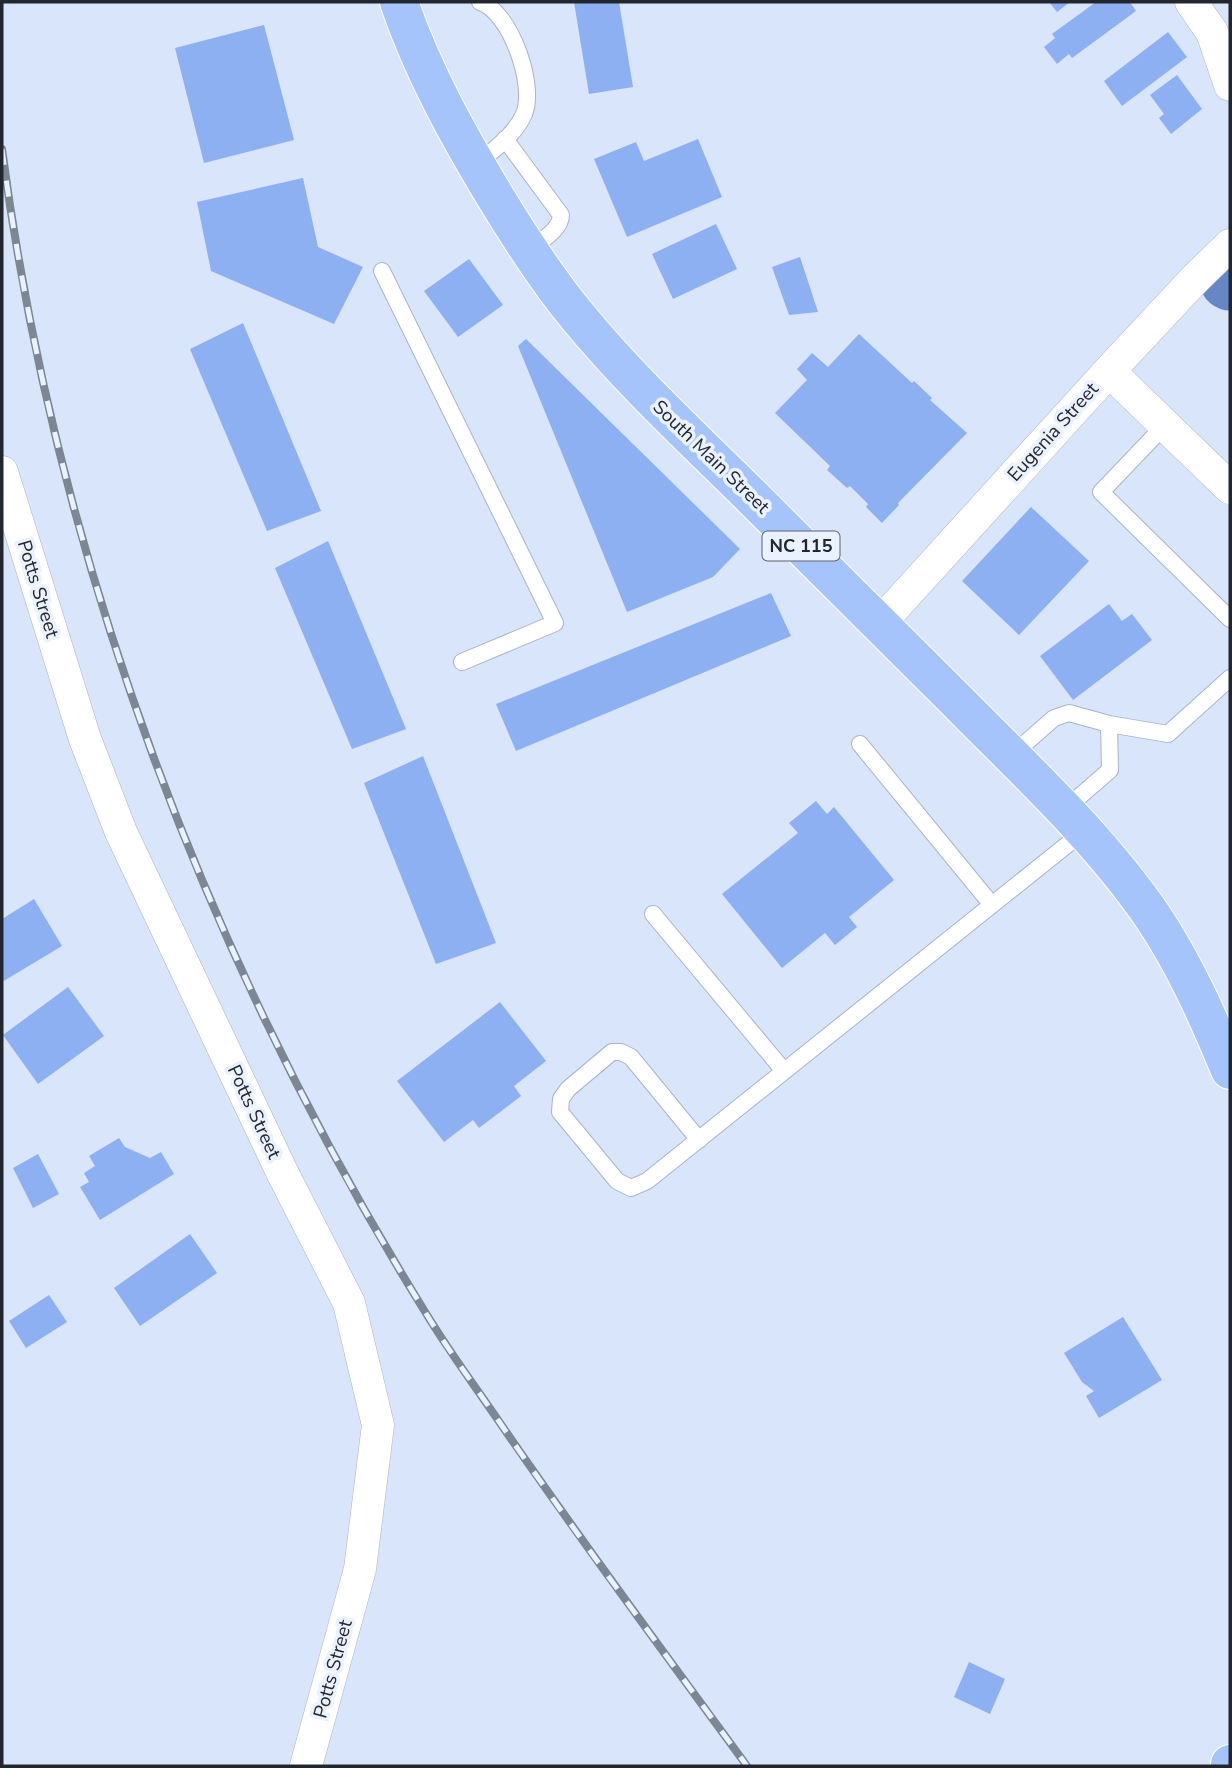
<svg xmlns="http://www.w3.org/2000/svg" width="1232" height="1768" font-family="'Nunito Sans',sans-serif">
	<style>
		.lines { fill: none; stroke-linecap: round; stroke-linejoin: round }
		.river { stroke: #6687c5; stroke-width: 61 }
		.building { fill: #8db0f2 }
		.lane-casing { stroke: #a9b4c9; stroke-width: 18 }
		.street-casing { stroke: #a9b4c9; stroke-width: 33 }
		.primary-casing { stroke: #fff; stroke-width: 40 }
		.lane { stroke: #fff; stroke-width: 16 }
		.street { stroke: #fff; stroke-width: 32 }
		.primary { stroke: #a6c4fc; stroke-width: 38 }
		.rail-casing { stroke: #7d8694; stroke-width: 8 }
		.rail { stroke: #eaf2ff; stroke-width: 5; stroke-dasharray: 16; stroke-linecap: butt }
		.labels { text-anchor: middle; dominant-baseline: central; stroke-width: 7; stroke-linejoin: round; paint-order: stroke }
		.shield { fill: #eaf2ff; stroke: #5e636d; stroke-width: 2 }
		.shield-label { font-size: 18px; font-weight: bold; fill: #22262e }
		.street-label { font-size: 19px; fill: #22262e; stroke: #eaf2ff }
	</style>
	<rect width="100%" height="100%" fill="#d8e5fa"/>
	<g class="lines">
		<path class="river" d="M1229,278L1230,280"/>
	</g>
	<path class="building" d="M574,2H619L633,87L589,94Z
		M1049,2H1070L1057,12Z
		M1096,2H1130L1136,11L1072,58L1069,54L1057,64L1044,47L1055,38L1052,34Z
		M264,25L294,140L204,163L175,48Z
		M1168,32L1187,57L1122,106L1104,81Z
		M1177,75L1202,109L1171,134L1159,118L1164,114L1150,95Z
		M698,139L722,197L627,237L594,159L636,142L644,161Z
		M303,178L318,247L363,267L334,324L211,271L197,202Z
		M716,224L737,269L673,299L652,254Z
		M800,257L818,312L789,315L772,267Z
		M469,259L503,305L458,337L424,291Z
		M243,323L321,511L267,531L190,349Z
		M859,334L912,383L914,381L932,398L930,400L967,433L898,503L899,505L882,523L866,507L868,504L850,486L847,488L827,470L830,466L775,413L807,380L797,369L812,353L828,367Z
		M526,339L740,549L713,577L627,612L518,346Z
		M1031,507L1089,561L1019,635L962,581Z
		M328,541L406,729L352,749L275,568Z
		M771,593L791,636L516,751L496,704Z
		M1109,604L1122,621L1132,614L1152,640L1073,700L1040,656Z
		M423,756L496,943L436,964L364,783Z
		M816,801L827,814L834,807L894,880L849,917L857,927L835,945L825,933L782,968L722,894L798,833L789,823Z
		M34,899L62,946L2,982V919Z
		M68,987L104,1036L38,1084L3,1035Z
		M500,1002L546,1061L514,1086L521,1096L479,1128L473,1120L444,1142L397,1081Z
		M119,1138L125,1147L150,1158L161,1152L174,1174L100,1220L80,1187L89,1182L84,1173L95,1166L89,1156Z
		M38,1154L59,1194L33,1208L13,1168Z
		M190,1234L217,1273L140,1326L114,1288Z
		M49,1295L67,1322L26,1348L9,1321Z
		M1123,1317L1162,1380L1099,1418L1086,1396L1094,1391L1082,1382L1064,1353Z
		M969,1662L1005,1679L990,1714L954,1697Z"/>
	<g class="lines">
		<defs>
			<path id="lane" d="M505,139L561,215C561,230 540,241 529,250
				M476,165C493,150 515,135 524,114C536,86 511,12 480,2
				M382,271L555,623L462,662
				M1165,425L1101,492L1230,619
				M1109,724L1168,734L1230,678
				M860,744L992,905
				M1012,755L1054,718L1069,713L1109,724L1110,770L1064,810
				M653,914L784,1071
				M699,1140L631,1057L621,1052H612L568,1089L561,1099L560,1112L617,1181L631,1188L647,1181L1083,832"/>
			<path id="street" d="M1191,2L1212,32L1230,85
				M1109,371L1230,488
				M2,472L85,739L121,832L282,1172L349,1303L378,1425L360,1569L306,1766
				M880,623L1109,371L1195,279L1230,245"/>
			<path id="primary" d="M399,2C423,72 458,135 496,198C521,239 547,280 578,317C629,379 688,434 745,490C817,561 888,632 959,703C1026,771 1099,838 1153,917C1185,965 1208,1017 1230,1070
				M1230,1766V1764"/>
		</defs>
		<use href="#lane" class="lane-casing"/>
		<use href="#street" class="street-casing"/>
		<use href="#primary" class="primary-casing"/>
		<use href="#lane" class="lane"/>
		<use href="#street" class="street"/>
		<use href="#primary" class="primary"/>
		<defs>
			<path id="rail" d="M2,149C56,562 208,962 427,1315C449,1351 474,1385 498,1420C578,1537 663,1651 747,1766"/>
		</defs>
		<use href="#rail" class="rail-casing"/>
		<use href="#rail" class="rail"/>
	</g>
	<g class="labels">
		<rect class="shield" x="762.5" y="531.5" width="77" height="29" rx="5"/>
		<g class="shield-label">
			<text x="801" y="546">NC 115</text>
		</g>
		<g class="street-label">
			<text transform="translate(1053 432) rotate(-48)">Eugenia Street</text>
			<text transform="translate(711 457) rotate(44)">South Main Street</text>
			<text transform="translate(38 589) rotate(73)">Potts Street</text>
			<text transform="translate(254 1112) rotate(65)">Potts Street</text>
			<text transform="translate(333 1669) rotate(-75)">Potts Street</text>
		</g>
	</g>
	<rect width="1232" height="1768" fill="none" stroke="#22262e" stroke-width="7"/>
</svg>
